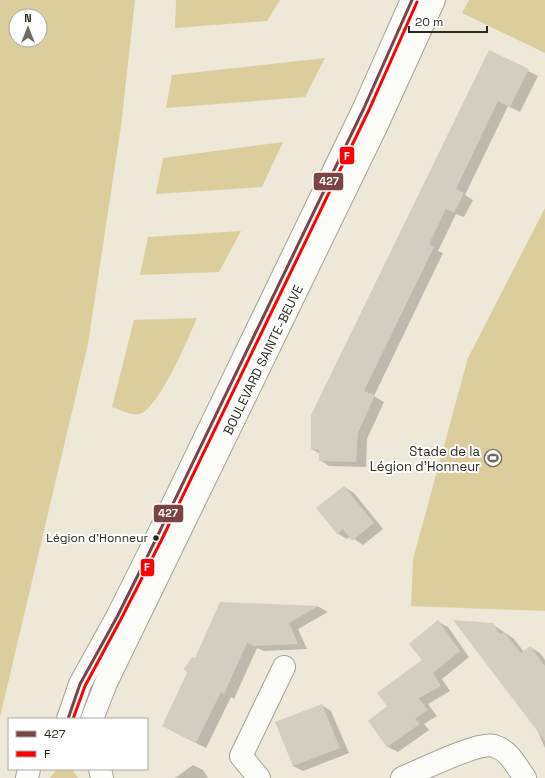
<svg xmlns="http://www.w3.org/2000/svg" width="545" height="778" font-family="'Space Grotesk',sans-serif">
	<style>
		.green { fill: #dcce9c; fill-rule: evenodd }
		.shadow { fill: #0003 }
		.building { fill: #d2cec0 }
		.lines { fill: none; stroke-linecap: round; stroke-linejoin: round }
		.minor-casing { stroke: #a6a296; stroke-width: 24 }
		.primary-casing { stroke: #a6a296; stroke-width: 24 }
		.minor { stroke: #fcfcf9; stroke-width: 22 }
		.primary { stroke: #fcfcf9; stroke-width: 22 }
		.bus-1-casing { stroke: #fff; stroke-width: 6 }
		.bus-2-casing { stroke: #fff; stroke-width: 6 }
		.bus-1 { stroke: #7b4343; stroke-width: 3 }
		.bus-2 { stroke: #fe0000; stroke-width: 3 }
		.bus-dot { fill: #2c291d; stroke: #fff; stroke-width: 1.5 }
		.labels { text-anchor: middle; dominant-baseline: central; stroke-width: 4; stroke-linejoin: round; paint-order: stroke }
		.bus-label { font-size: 12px; fill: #2c291d; stroke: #fff; text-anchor: end }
		.street-label { font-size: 13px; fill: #2c291d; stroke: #fff }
		.poi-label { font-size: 13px; fill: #2c291d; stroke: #fff; text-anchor: end }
		.line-badge { stroke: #fff; stroke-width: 1.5 }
		.badge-label { font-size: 11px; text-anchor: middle; font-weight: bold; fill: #fff }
	</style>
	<rect width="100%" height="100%" fill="#ede8d7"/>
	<path class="green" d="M0,0H135L121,126L88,344L0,717ZM16,16H40V40H16Z
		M176,0H280L267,21L175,28Z
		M469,0H545V53L462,13Z
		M325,58L305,97L166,108L172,75Z
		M283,142L262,187L156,194L163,158Z
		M545,208V611L411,606L413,559L468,358Z
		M241,231L219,272L140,275L148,237Z
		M197,318C188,339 161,403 142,413C133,417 121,410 112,407L134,320Z
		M57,769H72L78,778H50Z"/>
	<path class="shadow" d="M489,51L538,76L520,112L508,106L465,195L473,200L464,217L456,214L438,251L443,253L374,396L384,402L367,439L366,467L329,466L320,460V454L312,449Z
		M344,487L354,493L383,529L363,545L350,536L347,539L337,533Z
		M221,603L319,607L328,612L298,629L307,649L264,651L257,648L234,699L231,697L206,748L172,731L196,659Z
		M438,622L448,627L469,657L442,679L450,691L428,704L437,716L424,724L429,730L398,752L388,747L369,721L388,707L424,661Z
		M492,624L514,639L524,652L530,647L540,653L545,660V748Z
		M322,705L331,711L349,753L303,771L293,766Z
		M193,765L203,770L208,778H175Z"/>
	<path class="building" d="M489,50L529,69L510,107L498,101L456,189L464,193L454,213L446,209L429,244L434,247L364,391L375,395L358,433L356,462L319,461V450L311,449V415Z
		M344,486L374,523L352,541L343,529L337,534L316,508Z
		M220,602L319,606L289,623L298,644L254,646L247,643L224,694L221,692L196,743L162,726L187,673L184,669L192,657L195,658Z
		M438,620L460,651L433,673L441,686L419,698L428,710L415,719L420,724L387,747L368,721L387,706L377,693L422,660L409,644Z
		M453,620L493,623L500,634L504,632L521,653L530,646L545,666V741Z
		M322,704L340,748L293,766L275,722Z"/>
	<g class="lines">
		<defs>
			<path id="minor" d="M259,778L241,756L284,667
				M402,778C419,771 479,741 494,746C509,750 516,766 525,778"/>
			<path id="primary" d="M68,719L80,684L117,617L156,539L364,108L412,0
				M92,719L106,683L376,127L434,0
				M100,769L102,778
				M27,778L29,769"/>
		</defs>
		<use href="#minor" class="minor-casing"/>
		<use href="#primary" class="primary-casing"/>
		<use href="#minor" class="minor"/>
		<use href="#primary" class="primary"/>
		<defs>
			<path id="bus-1" d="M68,719L80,684L117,617L156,539L364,108L412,0"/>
			<path id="bus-2" d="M73,719L85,686L121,619L161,541L369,110L417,2"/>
		</defs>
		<use href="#bus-1" class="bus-1-casing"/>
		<use href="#bus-2" class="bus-2-casing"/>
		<use href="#bus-1" class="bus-1"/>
		<use href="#bus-2" class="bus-2"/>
	</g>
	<defs>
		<symbol id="stadium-ring" viewBox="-11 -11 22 22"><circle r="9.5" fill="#fff" stroke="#706c5e" stroke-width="1.5"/><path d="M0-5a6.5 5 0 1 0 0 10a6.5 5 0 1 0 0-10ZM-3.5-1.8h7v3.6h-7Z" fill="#706c5e"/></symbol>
	</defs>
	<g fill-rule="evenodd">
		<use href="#stadium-ring" x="483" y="448" width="20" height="20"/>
	</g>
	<circle class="bus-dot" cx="156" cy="538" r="3.5"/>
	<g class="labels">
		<g class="bus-label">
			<text x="148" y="538">Légion d'Honneur</text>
		</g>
		<g class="street-label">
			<text transform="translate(263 360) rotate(-64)">BOULEVARD SAINTE-BEUVE</text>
		</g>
		<g class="poi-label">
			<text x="480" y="451">Stade de la<tspan x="480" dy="15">Légion d'Honneur</tspan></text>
		</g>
	</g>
	<g class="line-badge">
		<rect x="339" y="146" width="16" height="19" rx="4" fill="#fe0000"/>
		<rect x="313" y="172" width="31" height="19" rx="4" fill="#7b4343"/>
		<rect x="153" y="504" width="31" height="19" rx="4" fill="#7b4343"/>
		<rect x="140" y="558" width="15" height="19" rx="4" fill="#fe0000"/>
	</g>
	<g class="badge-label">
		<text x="347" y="160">F</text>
		<text x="329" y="185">427</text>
		<text x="168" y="517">427</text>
		<text x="147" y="571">F</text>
	</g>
	<rect x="8" y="718" width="140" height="52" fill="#ffffff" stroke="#aba9a5"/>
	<rect x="16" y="731" width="20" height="6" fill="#7b4343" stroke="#aba9a5"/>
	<text x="44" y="738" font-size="12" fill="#2c291d">427</text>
	<rect x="16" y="751" width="20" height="6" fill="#fe0000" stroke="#aba9a5"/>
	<text x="44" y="758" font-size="12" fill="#2c291d">F</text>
	<g transform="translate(28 28)"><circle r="19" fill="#ffffff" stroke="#aba9a5"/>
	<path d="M0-3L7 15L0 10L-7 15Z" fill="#706c5e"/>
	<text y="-6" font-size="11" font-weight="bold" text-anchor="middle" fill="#2c291d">N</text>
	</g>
	<path d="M409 26v6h78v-6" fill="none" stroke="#2c291d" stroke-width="2"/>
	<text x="415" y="26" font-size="12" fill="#2c291d" stroke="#ffffff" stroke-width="3" paint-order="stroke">20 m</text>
</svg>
